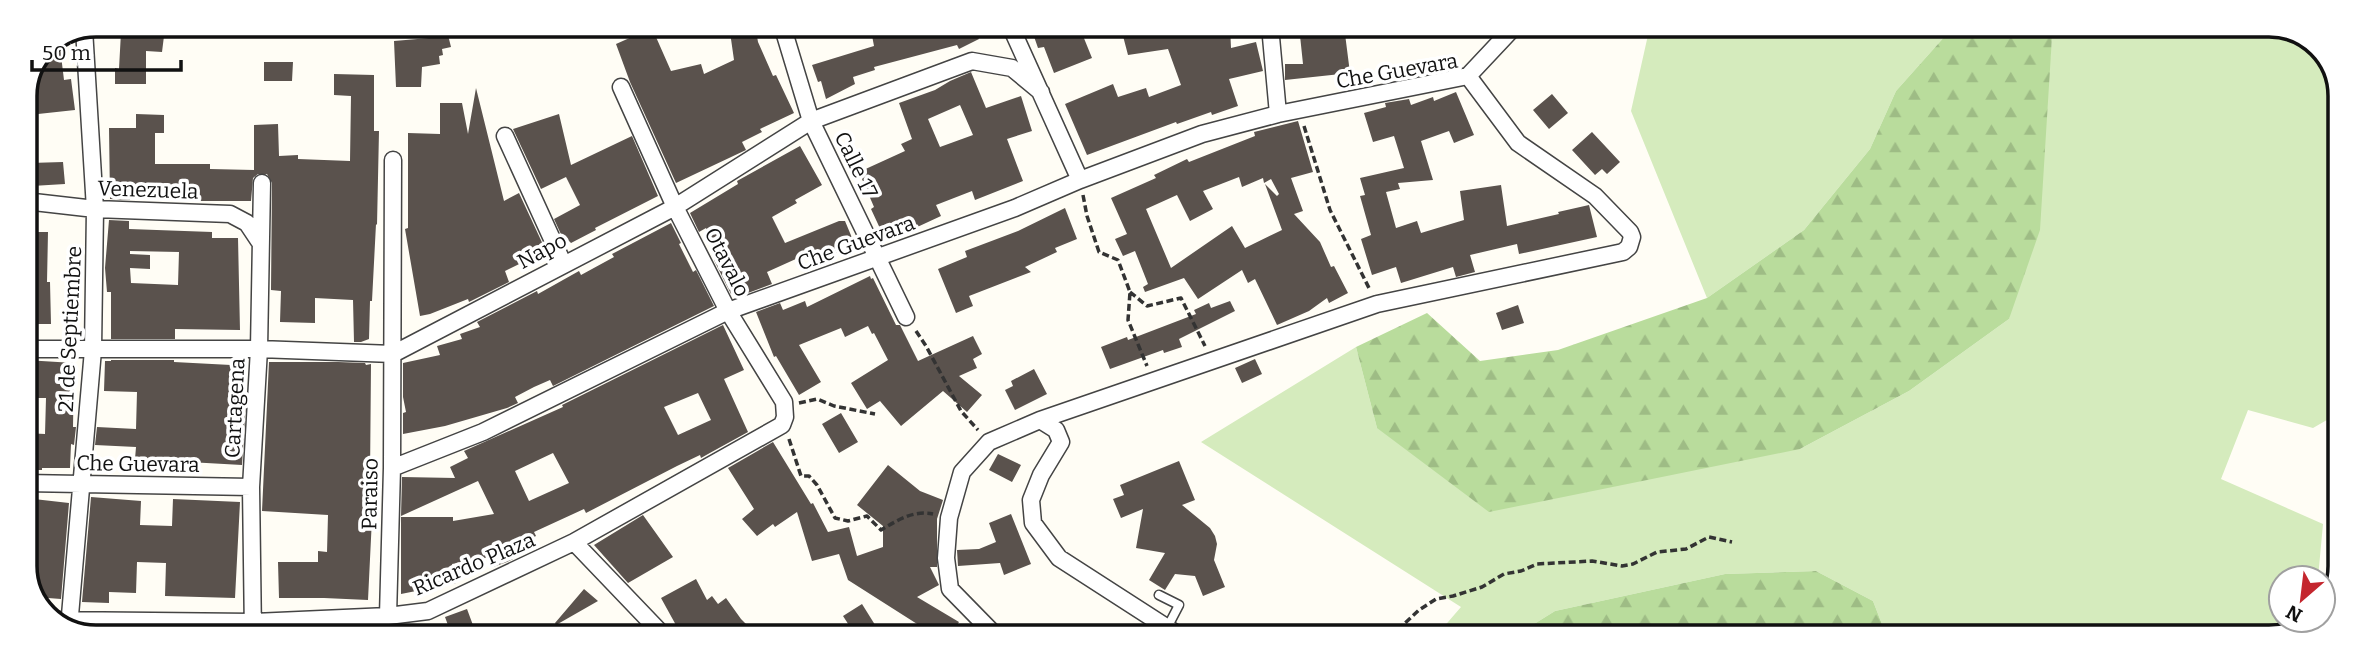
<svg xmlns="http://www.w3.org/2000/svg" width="2365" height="662" font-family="Bitter,serif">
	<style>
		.grass { fill: #d5ebbd }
		.forest { fill: url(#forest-firs) }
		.building { fill: #5a524d; fill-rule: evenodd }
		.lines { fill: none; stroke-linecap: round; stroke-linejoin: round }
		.service-casing { stroke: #444; stroke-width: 11 }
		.minor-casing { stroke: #444; stroke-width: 19 }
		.path { stroke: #333; stroke-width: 3.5; stroke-dasharray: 7 3.5; stroke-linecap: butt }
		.service { stroke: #fff; stroke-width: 8 }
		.minor { stroke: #fff; stroke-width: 16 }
		.labels { text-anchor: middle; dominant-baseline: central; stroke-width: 7; stroke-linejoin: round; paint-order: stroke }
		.street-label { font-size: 21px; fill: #111; stroke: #fff }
		.rim { fill: none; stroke: #111; stroke-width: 3.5 }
	</style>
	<defs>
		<pattern id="forest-firs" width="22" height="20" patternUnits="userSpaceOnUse" patternTransform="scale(1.75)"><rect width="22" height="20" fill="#b9dc9c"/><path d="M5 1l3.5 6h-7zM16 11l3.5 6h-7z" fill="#9ebc85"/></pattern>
	</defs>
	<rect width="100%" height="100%" fill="#fffdf5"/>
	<path class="grass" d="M1650,26H1954L1896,91L1870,149L1804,230L1707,298L1631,111Z
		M2047,27H2287L2323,49L2340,91L2339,413L2313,428L2248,410L2221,479L2323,524L2318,578H2281V620H2284L2278,635L2270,637H1887L1873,601L1816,571L1725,574L1555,611L1513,637H1435L1461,607L1201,442L1356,347L1377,428L1800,449L1909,391L2009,319L2046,102L2052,37Z"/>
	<path class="forest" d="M1954,26L2047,27L2052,37L2040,230L2009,319L1909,391L1800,449L1489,512L1377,428L1356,347L1427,313L1480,361L1558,350L1707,298L1804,230L1870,149L1896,91Z
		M1816,571L1873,601L1887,637H1513L1555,611L1725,574Z"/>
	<path class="building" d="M729,25H755L758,42L773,76L776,75L794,113L760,129L762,132L742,142L746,150L676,183L630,82L616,44L652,28L671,71L701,64L704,74L734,60Z
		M870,25H973L979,39L959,49L957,45L874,67L875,70L853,77L855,84L826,99L821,81L818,82L812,65L874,46Z
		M1030,25L1079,26L1092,58L1054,73L1044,47L1038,48Z
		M1149,26H1230L1231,48L1256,42L1263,71L1229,79L1238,106L1212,115L1211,112L1177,124L1176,122L1087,155L1065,104L1113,84L1118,97L1146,88L1149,97L1181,85L1168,49L1128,55L1123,36L1150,30Z
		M1299,26H1344L1350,73L1285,80V64H1303Z
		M429,30L447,31L451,47L442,49L443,55L439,56L440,64L422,67L421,87H396L394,41L429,38Z
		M121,32L164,36L162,52L146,51V84H115V68L119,69Z
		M59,39L64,80L71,79L75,110L38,114L33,75L45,47Z
		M264,62H293L292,81H264Z
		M971,72L986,108L1021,96L1032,131L1007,139L1023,181L975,200L972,191L936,205L941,216L913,229L912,226L884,237L871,209L874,207L859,172L905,151L901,144L912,139L899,103L935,90L950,81ZM960,105L973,135L940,147L928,119Z
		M334,74L374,75V131H379L377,225L376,224L372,301H370L369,339L361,342H354L353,300L315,298V323L280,322L281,291L271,290L272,183L267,174H258L253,178L251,201H180L179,194L132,193H130V200L110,199L109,128H136V114L164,115V133H155V164H210V169L254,170V125L278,124L279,156L298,155V159L350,161L351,96L334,95Z
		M476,88L504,201L519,193L546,251L505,271L509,282L469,302L468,299L430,314L420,316L405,229L408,228V133L440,134V103H462L468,134Z
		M1456,92L1474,135L1454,143L1449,131L1421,141L1433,180L1398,183L1400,189L1386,192L1396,228L1417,221L1421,233L1464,220L1460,191L1501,185L1507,226L1559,214L1558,212L1589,205L1597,237L1519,254L1517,244L1470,255L1475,272L1456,277L1453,267L1401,283L1396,267L1372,275L1361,239L1371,235L1360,196L1365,195L1360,178L1404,168L1394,136L1373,142L1364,113L1386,107L1385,103L1409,99L1411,105L1433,97L1434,101Z
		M1552,94L1568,113L1549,129L1533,110Z
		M559,114L571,165L632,136L658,196L595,228L596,230L571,243L569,241L565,243L554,219L580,205L566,177L541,189L513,129Z
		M1298,121L1313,172L1291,178L1303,211L1294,214L1320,242L1331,267L1334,266L1348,293L1329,303L1327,298L1309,311L1277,325L1255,279L1248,283L1242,270L1198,299L1184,278L1145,292L1143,287L1148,284L1135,251L1123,256L1115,239L1127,234L1111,198L1156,178L1154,175L1187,159L1189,162L1255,136L1254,132ZM1239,177L1242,187L1263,178L1264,183L1271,179L1279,194L1277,196L1265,184L1282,230L1245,248L1232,226L1171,268L1146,209L1177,195L1190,221L1213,209L1203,191Z
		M1592,132L1620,162L1607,174L1602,169L1595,175L1572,150Z
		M800,146L822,185L795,200L797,203L772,217L785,243L839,221H845L855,245L822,259L818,249L767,272L772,284L748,293L746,287L731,294L714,260L718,258L706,228L699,232L690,213L738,184L737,181Z
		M63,162L65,184L32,186L30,163Z
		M1065,208L1077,239L1055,248L1057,252L1025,267L1031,272L969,296L973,306L956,313L938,269L967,257L965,251L1018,231Z
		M109,220L129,221V229L212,232V238H238L240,330L175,329V339H111V292H107L105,268ZM130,251L179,252L178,285L131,283L130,268L150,269V255L130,254Z
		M671,223L681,243L679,244L693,272L696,270L714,306L553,386L550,380L534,387L515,397L518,403L507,408L445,426L403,434V413L406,412L403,397V363L440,355L437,346L462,339L460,334L480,327L477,322L537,291L538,294L579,271L581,275L614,257L612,254Z
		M25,232H48L47,282H50L51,324H25Z
		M870,276L871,279L873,278L896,325H900L918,361L973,336L982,354L973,359L977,368L959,376L982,395L967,412L943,391L901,426L880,401L867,409L851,383L888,360L874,333L872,334L868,326L845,337L841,328L799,345L821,382L799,395L776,356L774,357L756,312L780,303L783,310L805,301L807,307Z
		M1230,301L1235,311L1179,339L1182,347L1164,353L1163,350L1110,369L1101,347L1127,337L1128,340L1196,314L1194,310L1209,303L1211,308Z
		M1518,305L1524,323L1502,330L1496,313Z
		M723,325L744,370L724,379L748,432L708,454L701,458L700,455L677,466L586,513L584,509L534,532L536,536L510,549L513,559L507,562L493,567L490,557L452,564L456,583L401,594V517H453V521L494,514L478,481L401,516L402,477L455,478L450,467L468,458L464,451L563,407L562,405ZM698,393L711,420L678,435L664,407ZM553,453L569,483L529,501L515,471Z
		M1255,359L1262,374L1242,383L1235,368Z
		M25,360L74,363L73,427H76L74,445L71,444L70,468H42V470H25V433L45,434L46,398H27V386H25Z
		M111,360H174V362L231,365L230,399L246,400L242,465L135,459L136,447L95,445L97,427L136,429L137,392L104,391L105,361H111Z
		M269,362H338L365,363L366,365L371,364L370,477H374L368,600L324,598H279L278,562H318V551L327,552L328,515L262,511Z
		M1034,369L1047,394L1015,410L1005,390L1013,386L1011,381Z
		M841,413L858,442L839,453L822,424Z
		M773,442L811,504L813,503L828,532L849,527L857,556L883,547V526L857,505L888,465L920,491L943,500L937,519V567H930L939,585L917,597L959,622L950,636H936L848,580L839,554L812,561L797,512L775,527L773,524L757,536L742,519L754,509L728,468Z
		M998,454L1021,465L1012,482L989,470Z
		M1179,461L1195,500L1182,505L1210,528L1215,536L1217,544L1214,560L1225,587L1203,596L1195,576L1175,574L1165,590L1149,580L1165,553L1136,548L1143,509L1121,518L1113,499L1124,495L1120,485Z
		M91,497L141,501L140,525L172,526L173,499L240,502L235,598L165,596L166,563L137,562L136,593L109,592V603L82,602Z
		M25,498L69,503L61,599L35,597L26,574Z
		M1011,514L1031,564L1004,575L1000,563L958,566L957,550L979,549L996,542L989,523Z
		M643,515L673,557L628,583L594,545Z
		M696,579L707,600L712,596L718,604L726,598L741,619L758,636H682L661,598Z
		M584,589L598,601L556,625L555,623Z
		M862,604L882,636H856L854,633L843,616Z
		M467,609L477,636H452L445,617Z"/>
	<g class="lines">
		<defs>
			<path id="service" d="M1159,595L1179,605L1167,628"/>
			<path id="minor" d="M782,25L811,121L906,317
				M1010,25L1080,180
				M1270,26L1278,114
				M1468,76L1515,26
				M505,136L563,263
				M25,201L95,209L230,214L247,223L259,241
				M25,349H259L393,354L675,207L811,121L972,61L1012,68L1041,92
				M1040,420L1056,430L1061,442L1041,475L1031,500L1033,523L1059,558L1180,636
				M392,468L483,432L728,311L1015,208L1080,180L1202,134L1278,114L1468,76
				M25,483L251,487
				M574,542L664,636
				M52,620L253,622L388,616L428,611L574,542L782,425L785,417L784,402L728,311L675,207L621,87
				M69,627L93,350L95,209L84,29
				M253,635L251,487L259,349L262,183
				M389,636L388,616L392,468L393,160
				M996,636L950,589L946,558L949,518L962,472L989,442L1040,420L1377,304L1623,252L1629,247L1632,237L1630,232L1595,196L1518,143L1468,76"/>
		</defs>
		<use href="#service" class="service-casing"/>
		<use href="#minor" class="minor-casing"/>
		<path class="path" d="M1304,126L1330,210L1370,290
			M1083,195L1087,216L1099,252L1118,260L1130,292L1128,320L1147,366
			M1130,292L1147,306L1181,298L1205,346
			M916,331L926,346L961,411L978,430
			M799,403L817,399L834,406L875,414
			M789,439L801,476H809L817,485L835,518L848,521L867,516L881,530C898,520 913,510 933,514
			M1390,637L1419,610L1436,599L1453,596L1482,587L1504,574L1521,571L1537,564L1592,561L1622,566L1633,564L1657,552L1686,549L1709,537L1732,542"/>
		<use href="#service" class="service"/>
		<use href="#minor" class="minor"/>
	</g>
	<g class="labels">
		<g class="street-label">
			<text transform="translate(1397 71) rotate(-10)">Che Guevara</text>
			<text transform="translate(856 165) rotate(64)">Calle 17</text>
			<text transform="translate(148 190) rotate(2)">Venezuela</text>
			<text transform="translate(856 243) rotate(-20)">Che Guevara</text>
			<text transform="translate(542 251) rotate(-28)">Napo</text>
			<text transform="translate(727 262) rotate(63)">Otavalo</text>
			<text transform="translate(70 329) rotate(-87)">21 de Septiembre</text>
			<text transform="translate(235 408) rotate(-87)">Cartagena</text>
			<text transform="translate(138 464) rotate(1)">Che Guevara</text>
			<text transform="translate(370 494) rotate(-89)">Paraiso</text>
			<text transform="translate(474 564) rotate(-23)">Ricardo Plaza</text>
		</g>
	</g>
	<path d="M0 0H2365V662H0ZM96 37H2269A59 59 0 0 1 2328 96V566A59 59 0 0 1 2269 625H96A59 59 0 0 1 37 566V96A59 59 0 0 1 96 37Z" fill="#fff" fill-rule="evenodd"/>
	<path class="rim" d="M96 37H2269A59 59 0 0 1 2328 96V566A59 59 0 0 1 2269 625H96A59 59 0 0 1 37 566V96A59 59 0 0 1 96 37Z"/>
	<g transform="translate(2302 599) rotate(208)"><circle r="33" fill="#ffffff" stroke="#a0a0a0" stroke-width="2"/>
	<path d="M0-5L12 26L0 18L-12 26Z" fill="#c4262e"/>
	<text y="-10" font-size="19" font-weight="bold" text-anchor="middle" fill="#111111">N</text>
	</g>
	<path d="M32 60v10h149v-10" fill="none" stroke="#111111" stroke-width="3.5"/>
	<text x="42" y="60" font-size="21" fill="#111111" stroke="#ffffff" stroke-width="5" paint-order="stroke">50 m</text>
</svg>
